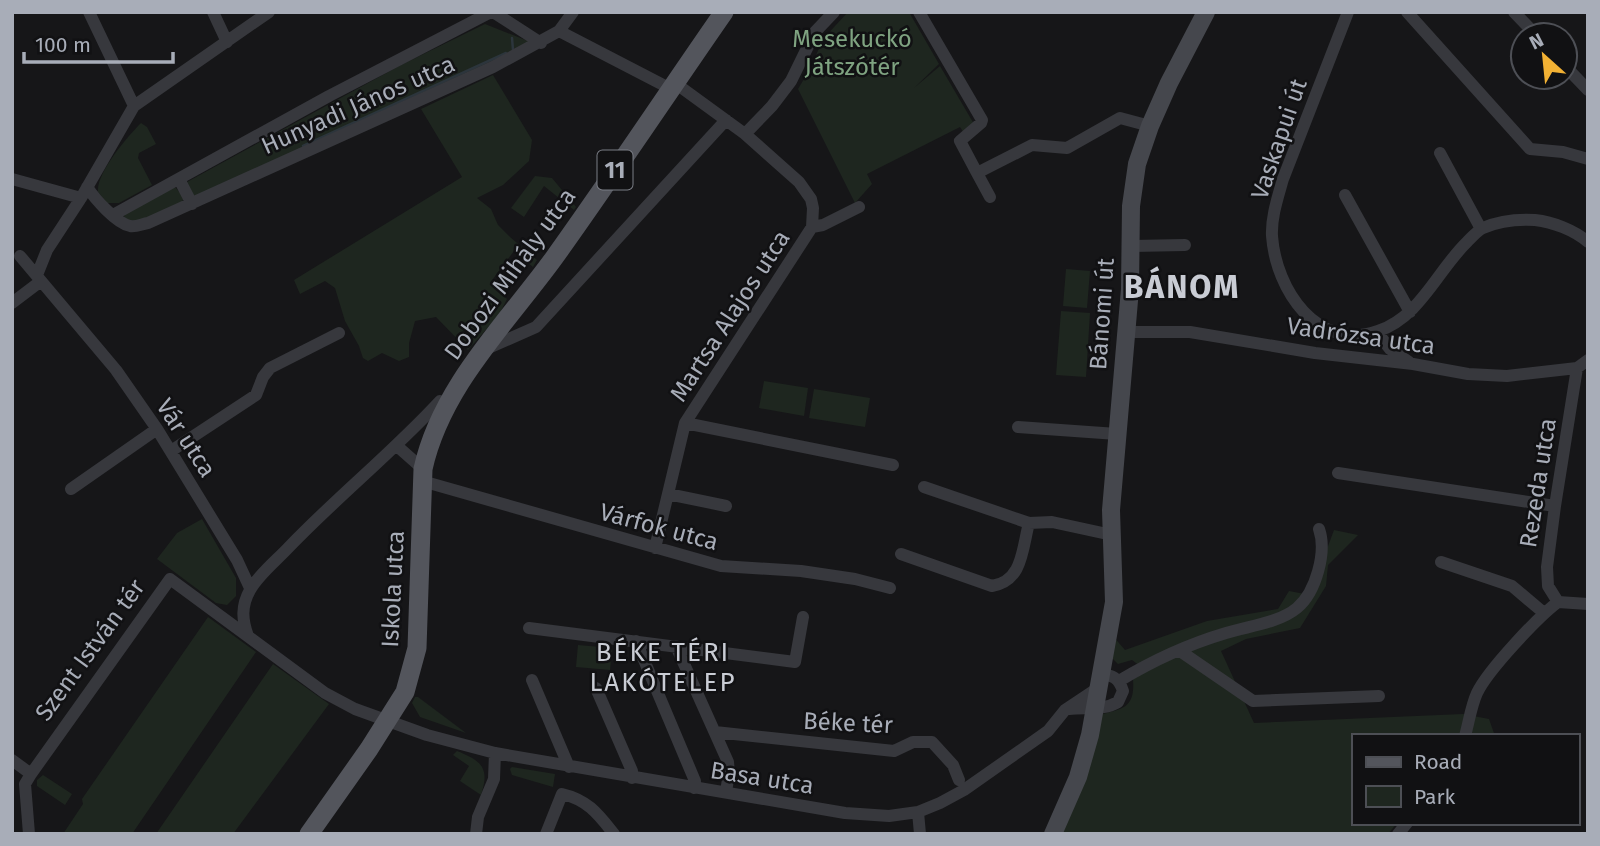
<svg xmlns="http://www.w3.org/2000/svg" width="1600" height="846" font-family="'Fira Sans',sans-serif">
	<style>
		.green { fill: #1e261f }
		.lines { fill: none; stroke-linecap: round; stroke-linejoin: round }
		.stream { stroke: #2c353c; stroke-width: 2.5 }
		.street { stroke: #37383d; stroke-width: 12 }
		.secondary { stroke: #45474d; stroke-width: 18 }
		.primary { stroke: #53555c; stroke-width: 19 }
		.labels { text-anchor: middle; dominant-baseline: central; stroke-width: 5; stroke-linejoin: round; paint-order: stroke }
		.shield { fill: #111113; stroke: #7b7e86; stroke-width: 2 }
		.shield-label { font-size: 23px; font-weight: bold; fill: #a8adb8 }
		.park-label { font-size: 24px; fill: #7fa381; stroke: #111113 }
		.street-label { font-size: 24px; fill: #a8adb8; stroke: #111113 }
		.neighbourhood-label { font-size: 26px; letter-spacing: 2px; fill: #c9ccd4; stroke: #111113 }
		.district-label { font-size: 32px; font-weight: bold; letter-spacing: 2px; fill: #c9ccd4; stroke: #111113 }
	</style>
	<rect width="100%" height="100%" fill="#161618"/>
	<path class="green" d="M848,12H909L939,64L914,88L940,66L974,124L964,133L960,127L867,174L872,184L855,203L798,89L810,69L823,39Z
		M485,24L528,41L529,45L198,197L192,195L187,186V182L401,65Z
		M493,75L532,140L529,161L503,185L477,198L491,209L498,225L510,237L537,260L533,267L514,251L490,283L507,299L499,315L468,350L436,317L415,321L409,343V357L399,361L382,353L368,361L363,358L359,346L345,321L335,288L325,281L300,294L294,280L462,177L421,109Z
		M141,123L147,127L156,144L139,153L138,158L152,185L119,203H107L98,192C96,173 128,136 141,123Z
		M535,176L552,178L576,207L574,210L544,186L524,217L511,208Z
		M171,188H176L184,198L181,204L133,223L124,217L125,214Z
		M1066,269L1090,271L1087,308L1063,306Z
		M1061,311L1090,313L1086,377L1056,375Z
		M764,381L808,388L804,416L759,408Z
		M814,389L870,398L865,427L809,418Z
		M202,519L236,578V596L227,605L216,603L157,559L177,533Z
		M1334,530L1358,535L1328,565L1326,586L1300,628L1246,639L1221,651L1254,723L1463,714L1489,719L1495,736H1353V823H1397L1388,834H1062L1102,714C1125,709 1135,706 1133,679L1144,669L1132,660L1118,664L1109,655L1112,635L1125,650L1207,621L1278,609L1289,591L1310,595Z
		M208,617L256,652L132,834H63L83,804L82,799Z
		M578,645L612,648L610,670L576,667Z
		M273,664L329,704L233,834H156Z
		M415,697H418L466,733L420,717L412,703Z
		M457,751C482,761 490,768 481,795L460,781L469,766L453,755Z
		M512,767L555,774L553,787L512,775L510,769Z
		M43,775L72,794L65,805L37,786V780Z"/>
	<g class="lines">
		<path class="stream" d="M512,38L513,50
			M303,146L506,53"/>
		<path class="street" d="M89,12L134,106
			M213,12L227,42
			M493,12L541,43
			M919,12L982,120L981,123L960,141L977,173L1032,145L1067,148L1120,118L1150,126
			M1348,12L1283,179C1278,197 1271,217 1272,236C1276,290 1317,352 1378,331C1420,317 1437,271 1467,242C1472,237 1477,231 1483,228C1499,221 1517,219 1535,220C1553,222 1574,230 1588,242
			M1407,12L1530,149L1563,152L1588,159
			M1514,12L1536,35
			M559,31L671,89
			M1565,66L1588,90
			M745,134L772,106L791,81L815,32L834,12
			M1440,153L1481,229
			M977,173L990,197
			M12,179L81,198
			M179,179L192,204
			M87,187C95,199 116,223 130,226C136,227 142,224 148,223L493,67L559,31L573,12
			M1345,195L1410,312
			M113,215L329,96L491,12
			M812,227L823,225L859,207
			M1132,246L1185,245
			M20,256L116,370L157,429L237,560L250,588
			M37,275L47,250L81,198L134,106L269,12
			M12,303L41,281
			M1126,332H1190L1315,353L1413,364L1468,374L1507,376L1577,368L1588,360
			M1377,332L1390,349L1409,362
			M486,349L536,327L726,120
			M685,423L893,465
			M1018,427L1117,434
			M397,446L423,469
			M171,451L256,395L263,377L270,368L339,333
			M1338,473L1555,506
			M422,481L721,566L801,571L855,579L890,588
			M924,487L1029,523L1052,522L1112,535
			M71,489L157,429
			M668,494L726,506
			M655,548L685,423L812,227L813,208L811,199L799,182L745,134L675,83
			M901,554L992,586C1023,581 1022,549 1029,523
			M1441,562L1512,586L1544,613
			M1558,602L1548,586L1547,567L1555,506L1577,368
			M1558,602L1588,604
			M529,628L795,662L803,617
			M248,636C242,620 241,606 250,590C259,574 277,560 289,547C338,496 392,453 440,401
			M636,641L695,781L694,788
			M676,646L728,762L729,773L726,792
			M1180,651L1253,701L1379,696
			M532,680L569,767
			M1119,681C1152,661 1189,644 1226,633C1248,626 1279,623 1297,608C1316,592 1327,552 1319,529
			M596,688L632,771V778
			M1069,709C1086,707 1103,711 1118,702L1123,691C1119,678 1112,674 1099,675
			M715,732L894,751L913,742H932L953,765L959,780
			M1465,736C1469,722 1471,706 1477,693C1488,670 1538,617 1558,602
			M12,760L31,774
			M918,812L920,834
			M29,834L25,784L31,774L170,579L325,693L355,709L427,735L495,753L845,813L889,816L918,812L940,803L964,790L1048,731L1065,710L1098,688
			M476,834L478,817L494,779L495,753
			M546,834L562,794C588,800 598,814 614,834
			M1398,834L1407,823"/>
		<path class="secondary" d="M1053,834L1078,777L1090,735L1114,602L1111,510L1130,289L1131,206L1137,164L1150,126L1169,83L1206,12"/>
		<path class="primary" d="M309,834L369,749L405,692L417,648L423,469C441,387 506,324 554,258C612,177 667,94 724,12"/>
	</g>
	<g class="labels">
		<rect class="shield" x="597.5" y="150.5" width="35" height="39" rx="5"/>
		<g class="shield-label">
			<text x="615" y="170">11</text>
		</g>
		<g class="park-label">
			<text x="852" y="39">Mesekuckó<tspan x="852" dy="28">Játszótér</tspan></text>
		</g>
		<g class="street-label">
			<text transform="translate(358 105) rotate(-24)">Hunyadi János utca</text>
			<text transform="translate(1279 139) rotate(-71)">Vaskapui út</text>
			<text transform="translate(510 274) rotate(-54)">Dobozi Mihály utca</text>
			<text transform="translate(1102 314) rotate(-86)">Bánomi út</text>
			<text transform="translate(730 316) rotate(-57)">Martsa Alajos utca</text>
			<text transform="translate(1361 336) rotate(8)">Vadrózsa utca</text>
			<text transform="translate(186 438) rotate(57)">Vár utca</text>
			<text transform="translate(1538 483) rotate(-81)">Rezeda utca</text>
			<text transform="translate(659 527) rotate(15)">Várfok utca</text>
			<text transform="translate(393 589) rotate(-87)">Iskola utca</text>
			<text transform="translate(90 650) rotate(-54)">Szent István tér</text>
			<text transform="translate(848 723) rotate(3)">Béke tér</text>
			<text transform="translate(762 778) rotate(9)">Basa utca</text>
		</g>
		<g class="neighbourhood-label">
			<text x="663" y="652">BÉKE TÉRI<tspan x="663" dy="30">LAKÓTELEP</tspan></text>
		</g>
		<g class="district-label">
			<text x="1182" y="287">BÁNOM</text>
		</g>
	</g>
	<rect width="1600" height="846" fill="none" stroke="#a8adb8" stroke-width="28"/>
	<rect x="1352" y="734" width="228" height="91" fill="#111113" stroke="#4d4f55" stroke-width="2"/>
	<rect x="1366" y="757" width="35" height="10" fill="#53555c" stroke="#4d4f55" stroke-width="2"/>
	<text x="1414" y="769" font-size="21" fill="#a8adb8">Road</text>
	<rect x="1366" y="786" width="35" height="21" fill="#1e261f" stroke="#4d4f55" stroke-width="2"/>
	<text x="1414" y="804" font-size="21" fill="#a8adb8">Park</text>
	<g transform="translate(1544 56) rotate(333)"><circle r="33" fill="#111113" stroke="#4d4f55" stroke-width="2"/>
	<path d="M0-5L12 26L0 18L-12 26Z" fill="#f2b134"/>
	<text y="-10" font-size="19" font-weight="bold" text-anchor="middle" fill="#a8adb8">N</text>
	</g>
	<path d="M24 52v10h149v-10" fill="none" stroke="#a8adb8" stroke-width="3.5"/>
	<text x="35" y="52" font-size="21" fill="#a8adb8" stroke="#111113" stroke-width="5" paint-order="stroke">100 m</text>
</svg>
